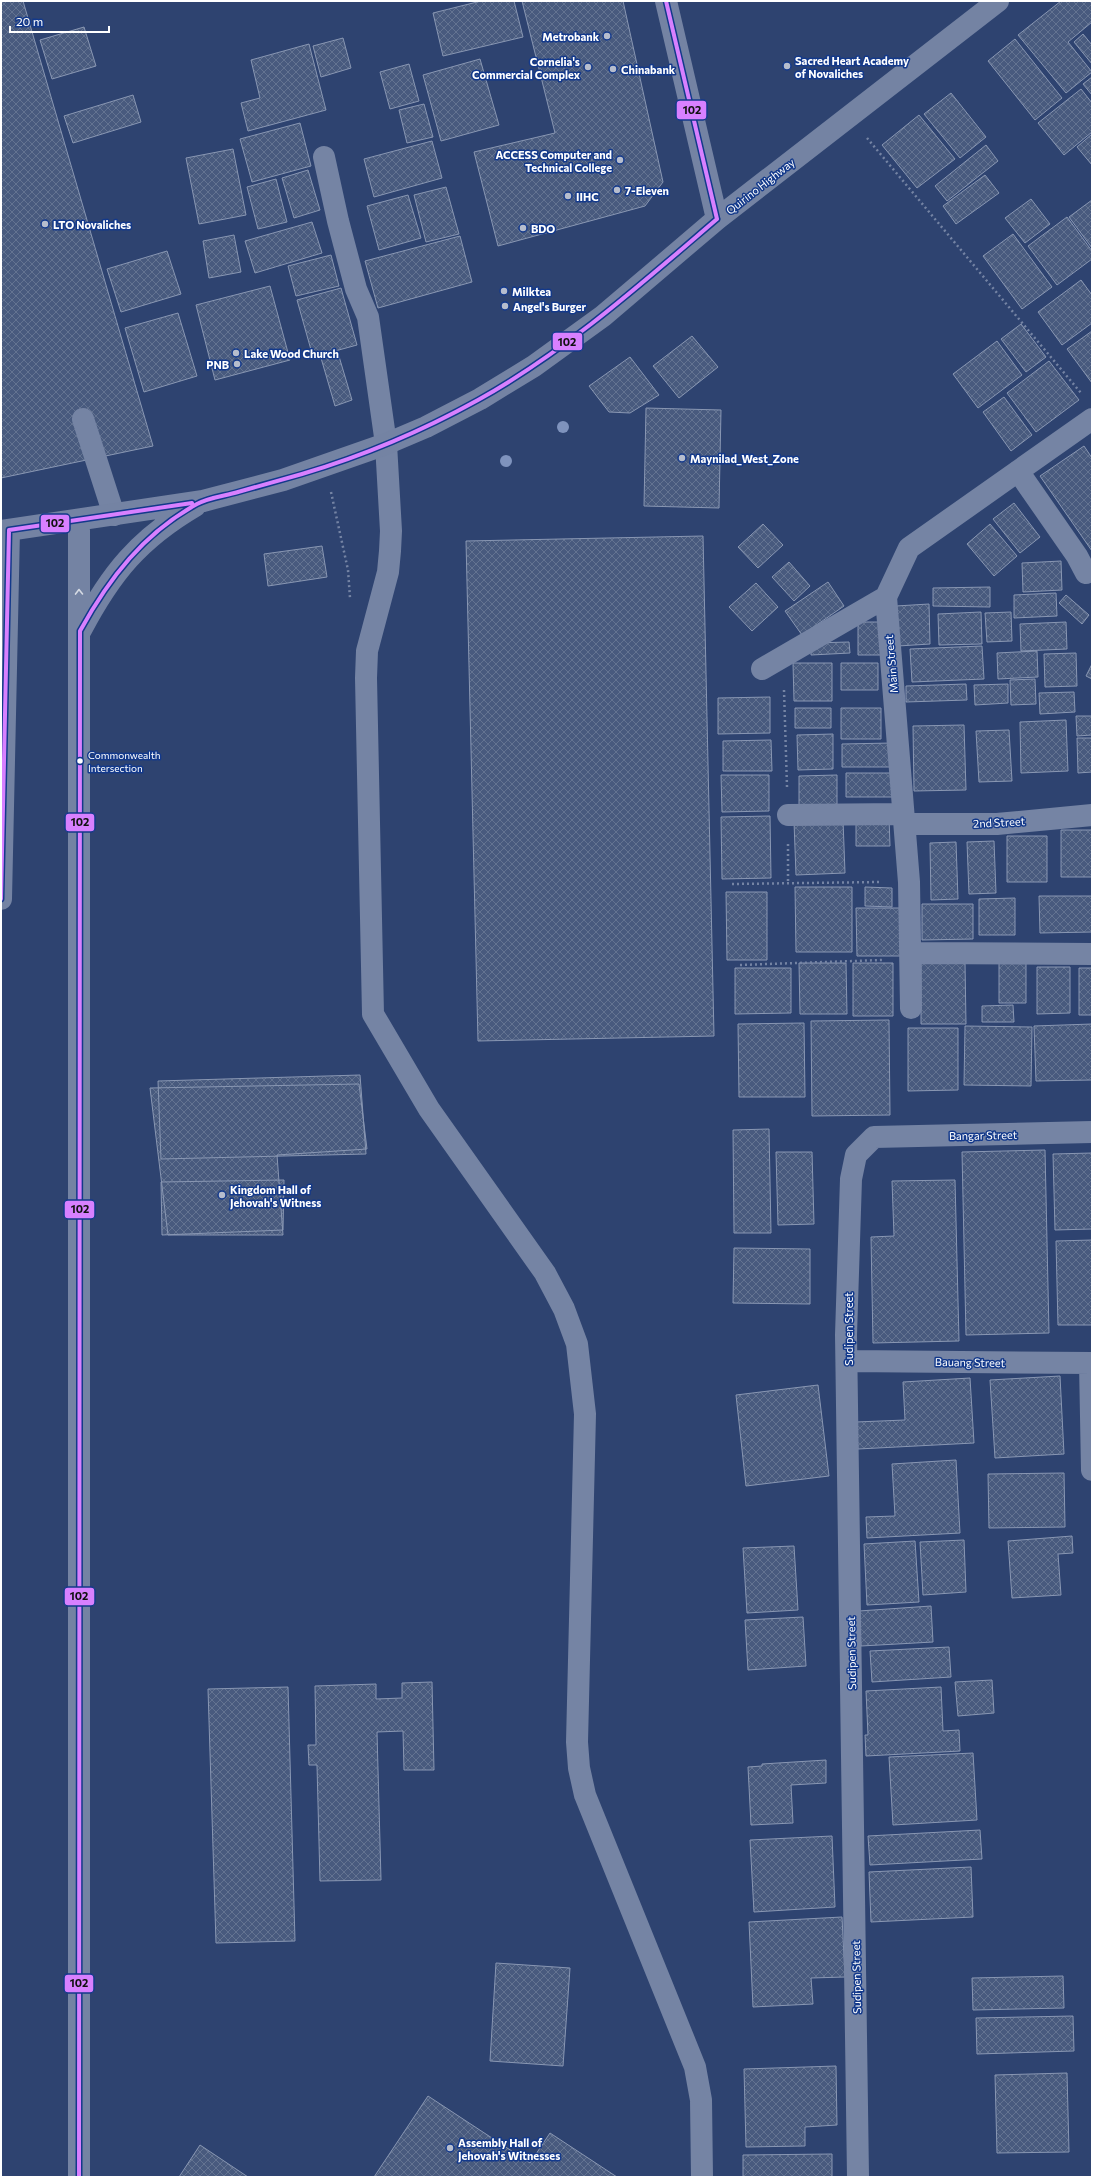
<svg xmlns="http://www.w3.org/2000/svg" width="1093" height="2178" font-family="Commissioner,sans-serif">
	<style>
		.building { fill: url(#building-cross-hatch); stroke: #8997b3 }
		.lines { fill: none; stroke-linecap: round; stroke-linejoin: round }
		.path { stroke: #7584a4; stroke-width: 2.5; stroke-dasharray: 2 3; stroke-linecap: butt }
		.minor { stroke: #7584a4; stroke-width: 22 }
		.major { stroke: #7483a3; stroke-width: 22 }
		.bus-1-casing { stroke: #13398b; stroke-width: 7 }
		.bus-1 { stroke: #d880ff; stroke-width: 4 }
		.tree { fill: #7f93bd }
		.oneway { stroke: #d5dae3 }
		.poi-dot { fill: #b6bdcd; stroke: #13398b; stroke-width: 1.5 }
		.bus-dot { fill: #fff; stroke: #13398b; stroke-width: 1.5 }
		.labels { text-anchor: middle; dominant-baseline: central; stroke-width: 3; stroke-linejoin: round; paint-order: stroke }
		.bus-label { font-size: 10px; fill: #fff; stroke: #13398b; text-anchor: start }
		.poi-label { font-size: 11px; font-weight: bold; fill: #fff; stroke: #13398b; text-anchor: start }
		.street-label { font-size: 11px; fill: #fff; stroke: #13398b }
		.line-badge { stroke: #13398b; stroke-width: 1.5 }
		.pale-badge-label { font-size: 11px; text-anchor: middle; font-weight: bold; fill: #111 }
	</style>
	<defs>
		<pattern id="building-cross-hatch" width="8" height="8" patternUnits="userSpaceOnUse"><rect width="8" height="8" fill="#485a7e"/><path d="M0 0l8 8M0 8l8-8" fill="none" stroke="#637391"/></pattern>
	</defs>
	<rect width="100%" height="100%" fill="#2e4370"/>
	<path class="building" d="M1,1H23L153,446L1,478Z
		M481,1H514L523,37L443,56L433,13Z
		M522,1H623L663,182L645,206L498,246L474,152L555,133Z
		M1061,1H1092V22L1068,42L1092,72L1066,93L1018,35Z
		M84,27L96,66L52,79L40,40Z
		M1083,34L1092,45V64L1074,42Z
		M343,38L351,68L321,77L313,46Z
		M1015,39L1062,98L1035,120L988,61Z
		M309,44L326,110L248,131L241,103L260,98L251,60Z
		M480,59L499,125L441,141L423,75Z
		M409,64L419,101L390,109L380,72Z
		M1092,77V95L1083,84Z
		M1081,89L1092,103V132L1064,155L1038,123Z
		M951,93L986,137L960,158L924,114Z
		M133,95L141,122L73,143L64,116Z
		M424,104L433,137L407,143L399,110Z
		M919,115L955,159L917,188L882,145Z
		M300,123L311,166L252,182L240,139Z
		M1092,134V165L1077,147Z
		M432,141L442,178L374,197L364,159Z
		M986,145L998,161L947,201L935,186Z
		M233,149L246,215L199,224L186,158Z
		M308,170L320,210L294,218L282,178Z
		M985,175L999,193L956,224L943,206Z
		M276,179L287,222L258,229L247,187Z
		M446,187L459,234L426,242L414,195Z
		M408,195L421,238L379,250L367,206Z
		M1031,199L1050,224L1025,243L1005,218Z
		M1092,200V248L1069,217Z
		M1067,217L1092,251V259L1057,285L1028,246Z
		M312,222L322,253L255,273L245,241Z
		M1013,234L1052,287L1022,309L983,256Z
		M234,235L241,272L209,278L203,241Z
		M460,236L472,282L378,308L365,261Z
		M167,251L181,294L121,312L107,269Z
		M331,255L339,286L296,296L288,266Z
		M1081,280L1092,295V323L1062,345L1038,312Z
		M270,286L290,360L215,380L196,305Z
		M341,288L357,345L313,357L297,300Z
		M178,313L197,376L144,392L125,328Z
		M1021,324L1046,357L1026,372L1001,339Z
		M1092,331V383L1067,349Z
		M692,336L718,367L679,398L653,366Z
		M997,341L1022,375L978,408L953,374Z
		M338,353L352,400L335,406L321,358Z
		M630,357L659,395L630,413L609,412L589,386Z
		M1049,361L1079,400L1036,432L1007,393Z
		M1004,397L1032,435L1011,451L983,412Z
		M646,408L721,410L719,508L644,506Z
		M1084,446L1092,458V551L1040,476Z
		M1014,503L1040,537L1020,553L993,519Z
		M763,524L783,545L758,568L738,547Z
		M990,524L1017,556L994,576L967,544Z
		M703,536L714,1036L478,1041L466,541Z
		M322,546L327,577L268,586L264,554Z
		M1061,561L1062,590L1023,592L1022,563Z
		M789,562L810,586L794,601L772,577Z
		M828,582L844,606L802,635L785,611Z
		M756,583L778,607L752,631L729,607Z
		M990,587V607L933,606V588Z
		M1056,593L1057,616L1014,618V595Z
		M1066,595L1089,615L1082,624L1059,603Z
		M929,604L930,644L898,646L896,606Z
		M981,612L982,644L939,645L938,614Z
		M1011,612L1012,641L987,642L985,613Z
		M858,622H882V655H858Z
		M1066,622L1067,649L1021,651L1020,624Z
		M849,642L850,653L811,655V643Z
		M982,646L984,679L912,682L910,649Z
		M1037,651L1038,677L998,679L997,653Z
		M1076,653L1077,686L1045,687L1044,654Z
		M793,663H832V701H794Z
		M841,663H878V690H841Z
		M1092,664V679L1086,676Z
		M1035,679L1036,704L1011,705L1010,680Z
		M966,684L967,700L906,702V686Z
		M1008,684V703L975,705L974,685Z
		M1074,692L1075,712L1040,714L1039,693Z
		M770,697V733L718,734V698Z
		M795,708H831V728H795Z
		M841,708H881V739H841Z
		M1076,716H1092V735L1077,736Z
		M1066,720L1068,771L1021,773L1020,722Z
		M964,725L966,790L914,791L913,726Z
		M1009,730L1012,781L979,782L976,731Z
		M833,734V769L798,770L797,735Z
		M1077,738H1092V772L1078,773Z
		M771,740L772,771H723V741Z
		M892,743V767H842V744Z
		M846,773H894V797H846Z
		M721,775H769V811L722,812Z
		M837,775V810H799V776Z
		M770,816L771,878L722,879L721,817Z
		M856,817H889L890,846H856Z
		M843,820L845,873L796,875L794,822Z
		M1061,830H1092V877H1061Z
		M1007,836H1047V882H1007Z
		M994,841L996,893L969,894L967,842Z
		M956,842L958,899L931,900L930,843Z
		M795,887H852V952H796Z
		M865,887L892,888V907L865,906Z
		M726,892H767V960H727Z
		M1039,896H1092V932L1040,933Z
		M1015,898V935H979V899Z
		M922,904H973V939L922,940Z
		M856,908H902V956H857Z
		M921,962H965L966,1024H921Z
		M999,962H1026V1003H999Z
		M799,963H846L847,1014H800Z
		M853,963H893V1016H853Z
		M1037,967H1070V1013L1037,1014Z
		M735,968H791V1013L735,1014Z
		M1079,968H1092V1015H1079Z
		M1013,1005L1014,1022H982V1006Z
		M889,1020L890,1115L812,1116L811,1021Z
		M804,1023L805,1097H739L738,1024Z
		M1092,1024V1080L1036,1081L1034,1026Z
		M965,1026L1032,1027L1031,1086L964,1085Z
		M908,1028H958V1090L908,1091Z
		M360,1075L366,1154L161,1159L158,1081Z
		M359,1084L367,1149L277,1155L283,1235H168L150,1088Z
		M769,1129L771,1233H734L733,1130Z
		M1045,1150L1049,1333L966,1335L962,1152Z
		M776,1152H812L814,1224L778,1225Z
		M1092,1153V1229L1055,1230L1053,1154Z
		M284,1180L283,1230L162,1235L161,1182Z
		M955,1180L959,1341L873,1343L871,1237L894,1236L892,1181Z
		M1092,1240V1325H1058L1056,1241Z
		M734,1248L810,1249V1304L733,1303Z
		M1060,1376L1064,1454L995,1458L990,1380Z
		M970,1378L974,1443L858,1449L856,1422L905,1420L903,1382Z
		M818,1385L829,1476L746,1486L736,1395Z
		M956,1460L960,1533L867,1538L866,1517L895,1516L892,1464Z
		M1064,1473L1065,1527L989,1528L988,1474Z
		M1072,1536L1073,1553L1058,1554L1061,1595L1012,1598L1008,1541Z
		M964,1540L966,1592L923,1595L920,1542Z
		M915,1541L919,1602L867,1605L864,1544Z
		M794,1546L798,1610L747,1613L743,1548Z
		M931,1606L933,1642L861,1646L859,1611Z
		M803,1617L806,1666L748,1670L745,1620Z
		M949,1647L951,1677L872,1682L870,1651Z
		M992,1680L994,1713L958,1716L955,1682Z
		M432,1682L434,1770H404L403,1731L377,1732L381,1880L320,1881L317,1765H309L308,1745H316L315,1686L376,1684V1699L402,1698V1683Z
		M288,1687L295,1941L216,1943L208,1689Z
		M941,1687L943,1731L959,1730L960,1751L866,1756L865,1735H868L866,1691Z
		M973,1753L977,1820L893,1825L889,1757Z
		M826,1760V1783L791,1785L793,1823L751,1825L748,1767L762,1766V1764Z
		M980,1830L982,1859L870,1865L868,1836Z
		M832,1836L835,1907L754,1912L750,1840Z
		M971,1867L973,1917L871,1922L869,1872Z
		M842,1917L845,1977L811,1978L813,2004L753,2007L749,1922Z
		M496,1963L570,1968L563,2066L490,2061Z
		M1063,1976L1064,2008L973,2010L972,1978Z
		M1073,2016L1074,2051L977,2054L976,2018Z
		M836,2066L837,2125L805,2127V2146L746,2147L744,2069Z
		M1067,2073L1069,2152L997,2153L995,2075Z
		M428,2096L530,2163L550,2133L617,2177H374Z
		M200,2145L248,2177H179Z
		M832,2154V2177H743V2155Z"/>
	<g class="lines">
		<path class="path" d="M867,138L1081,393
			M331,492L348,570L350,598
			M784,690L787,787
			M788,844V883
			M732,884L880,882
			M740,965L882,960"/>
		<path class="minor" d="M324,157L338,221L356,289L368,317L386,444L391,531L390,551L388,572L367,651L366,678L373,1014L429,1109L545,1273L564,1309L577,1344L585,1414L577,1742L579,1768L585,1795L695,2067L701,2100L702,2177
			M83,419L114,515
			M1018,471L1077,556L1086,573
			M762,669L886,597
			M788,815L903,814
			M905,824H997L1092,815
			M912,953L1092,954
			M911,1008L909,882L886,597L909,548L1092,419
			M848,1361L1092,1363
			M1090,1363L1092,1470
			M858,2177L846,1335L851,1179L856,1155L874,1137L1092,1132"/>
		<path class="major" d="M666,1L717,219
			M1,531L203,501L283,480L386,444L426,427L480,399L534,366L603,316L717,219L998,1
			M81,630C111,573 139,539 195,506
			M1,899L9,530
			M79,2177V520"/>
		<defs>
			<path id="bus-1" d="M666,1L717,219
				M1,899L9,530L192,503
				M79,2177L80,631C109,578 144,533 197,504C210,497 225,496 238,492C260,486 281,480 302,474C363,456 422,431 478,400C566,351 641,284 717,219"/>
		</defs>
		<use href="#bus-1" class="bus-1-casing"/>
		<use href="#bus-1" class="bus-1"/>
	</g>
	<g class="tree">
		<circle cx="563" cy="427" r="6"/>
		<circle cx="506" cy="461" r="6"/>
	</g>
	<defs><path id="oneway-chevron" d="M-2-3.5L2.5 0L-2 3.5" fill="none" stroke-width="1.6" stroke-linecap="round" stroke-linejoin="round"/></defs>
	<use class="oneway" href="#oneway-chevron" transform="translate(79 592) rotate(-91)"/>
	<g class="poi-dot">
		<circle cx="607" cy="36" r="4"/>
		<circle cx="787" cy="66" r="4"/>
		<circle cx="588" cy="67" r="4"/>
		<circle cx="613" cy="69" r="4"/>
		<circle cx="620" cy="160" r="4"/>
		<circle cx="617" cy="190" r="4"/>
		<circle cx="568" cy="196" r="4"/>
		<circle cx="45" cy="224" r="4"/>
		<circle cx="523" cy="228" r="4"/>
		<circle cx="504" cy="291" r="4"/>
		<circle cx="505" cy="306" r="4"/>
		<circle cx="236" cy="353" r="4"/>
		<circle cx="237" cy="364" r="4"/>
		<circle cx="682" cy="458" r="4"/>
		<circle cx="222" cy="1195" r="4"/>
		<circle cx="450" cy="2148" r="4"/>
	</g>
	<circle class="bus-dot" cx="80" cy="761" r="3.5"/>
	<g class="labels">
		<g class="bus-label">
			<text x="88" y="755">Commonwealth<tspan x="88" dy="13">Intersection</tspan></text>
		</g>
		<g class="poi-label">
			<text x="599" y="36" text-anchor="end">Metrobank</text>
			<text x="795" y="60">Sacred Heart Academy<tspan x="795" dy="13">of Novaliches</tspan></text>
			<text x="580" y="61" text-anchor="end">Cornelia's<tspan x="580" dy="13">Commercial Complex</tspan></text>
			<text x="621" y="69">Chinabank</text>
			<text x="612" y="154" text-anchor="end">ACCESS Computer and<tspan x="612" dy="13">Technical College</tspan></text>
			<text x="625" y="190">7-Eleven</text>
			<text x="576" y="196">IIHC</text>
			<text x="53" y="224">LTO Novaliches</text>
			<text x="531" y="228">BDO</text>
			<text x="512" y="291">Milktea</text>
			<text x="513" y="306">Angel's Burger</text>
			<text x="244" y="353">Lake Wood Church</text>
			<text x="229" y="364" text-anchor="end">PNB</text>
			<text x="690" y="458">Maynilad_West_Zone</text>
			<text x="230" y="1189">Kingdom Hall of<tspan x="230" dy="13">Jehovah's Witness</tspan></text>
			<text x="458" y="2142">Assembly Hall of<tspan x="458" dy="13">Jehovah's Witnesses</tspan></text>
		</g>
		<g class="street-label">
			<text transform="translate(760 186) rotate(-38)">Quirino Highway</text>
			<text transform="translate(891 664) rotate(-95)">Main Street</text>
			<text transform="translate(999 822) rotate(-3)">2nd Street</text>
			<text transform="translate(983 1135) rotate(-1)">Bangar Street</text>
			<text transform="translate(848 1329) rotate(-90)">Sudipen Street</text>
			<text transform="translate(970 1362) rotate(1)">Bauang Street</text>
			<text transform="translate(851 1653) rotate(-91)">Sudipen Street</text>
			<text transform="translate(856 1977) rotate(-91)">Sudipen Street</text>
		</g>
	</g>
	<g class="line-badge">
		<rect x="676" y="100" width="31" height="20" rx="4" fill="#d880ff"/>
		<rect x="552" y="332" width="31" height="19" rx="4" fill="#d880ff"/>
		<rect x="40" y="514" width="30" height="19" rx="4" fill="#d880ff"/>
		<rect x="65" y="813" width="30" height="19" rx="4" fill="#d880ff"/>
		<rect x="64" y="1200" width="31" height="19" rx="4" fill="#d880ff"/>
		<rect x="64" y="1587" width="31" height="19" rx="4" fill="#d880ff"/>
		<rect x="64" y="1974" width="30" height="19" rx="4" fill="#d880ff"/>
	</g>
	<g class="pale-badge-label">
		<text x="692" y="114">102</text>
		<text x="567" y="346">102</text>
		<text x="55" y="527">102</text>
		<text x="80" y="826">102</text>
		<text x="80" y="1213">102</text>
		<text x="79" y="1600">102</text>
		<text x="79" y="1987">102</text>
	</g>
	<rect width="1093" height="2178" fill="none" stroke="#ffffff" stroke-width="4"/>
	<path d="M10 26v6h99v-6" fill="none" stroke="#ffffff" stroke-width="2"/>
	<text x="16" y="26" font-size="12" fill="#ffffff" stroke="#13398b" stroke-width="3" paint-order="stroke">20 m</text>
</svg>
